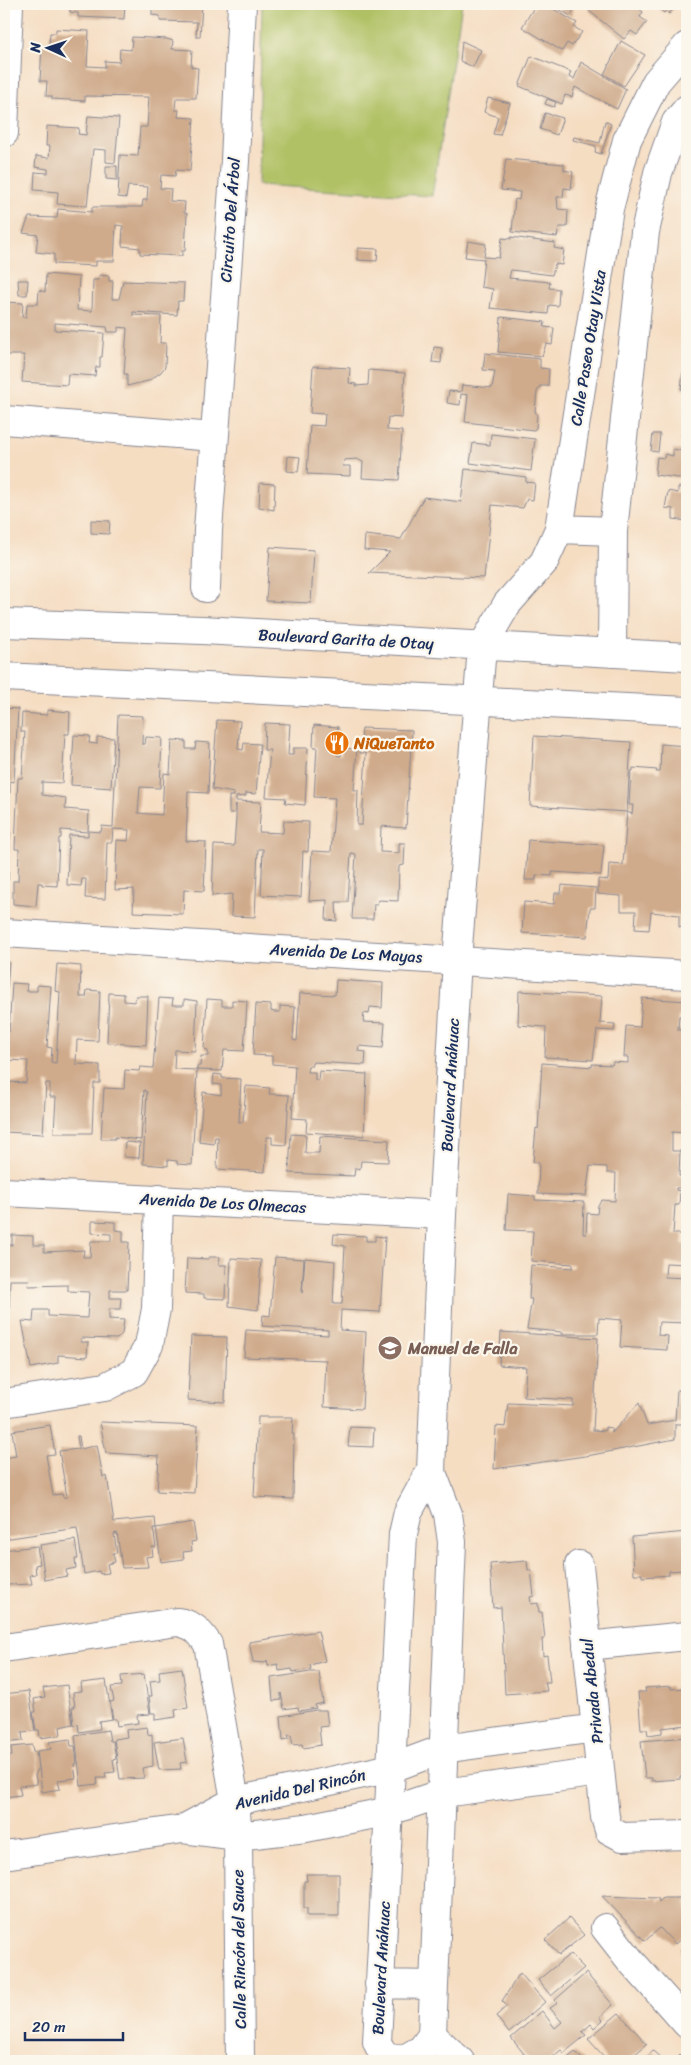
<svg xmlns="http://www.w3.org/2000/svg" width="691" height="2065" font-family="Sriracha,sans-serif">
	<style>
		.park { fill: #b0c165; stroke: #667862 }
		.building { fill: #cfaa8b }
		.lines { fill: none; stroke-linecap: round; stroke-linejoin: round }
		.street-casing { stroke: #888690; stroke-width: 30 }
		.secondary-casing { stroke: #888690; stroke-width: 30 }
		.street { stroke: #fff; stroke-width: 28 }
		.secondary { stroke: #fff; stroke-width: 28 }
		.labels { text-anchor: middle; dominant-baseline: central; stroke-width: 4.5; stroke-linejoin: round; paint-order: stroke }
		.street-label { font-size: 16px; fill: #1b2f5e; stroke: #fbf7ec }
		.food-label { font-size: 16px; font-weight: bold; fill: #c56008; stroke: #fbf7ec; text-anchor: start }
		.education-label { font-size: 16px; font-weight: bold; fill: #785e54; stroke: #fbf7ec; text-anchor: start }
	</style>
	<rect width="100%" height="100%" fill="#fbf7ec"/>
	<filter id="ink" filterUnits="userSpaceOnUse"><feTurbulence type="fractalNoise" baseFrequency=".02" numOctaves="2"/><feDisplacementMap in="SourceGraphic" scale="10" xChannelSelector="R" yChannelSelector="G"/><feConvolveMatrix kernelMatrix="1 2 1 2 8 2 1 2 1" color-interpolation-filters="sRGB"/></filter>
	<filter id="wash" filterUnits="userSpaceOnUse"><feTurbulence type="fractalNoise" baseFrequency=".0096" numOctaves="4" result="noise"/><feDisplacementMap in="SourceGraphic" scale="20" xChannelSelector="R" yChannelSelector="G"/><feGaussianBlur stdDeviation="1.12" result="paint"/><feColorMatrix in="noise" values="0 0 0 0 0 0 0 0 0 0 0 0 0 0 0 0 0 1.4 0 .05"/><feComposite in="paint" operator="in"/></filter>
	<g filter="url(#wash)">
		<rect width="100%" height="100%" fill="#f5ddc2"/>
		<path class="park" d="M262,4H462L432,196L258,185Z"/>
		<g id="blocks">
			<path class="building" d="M60,4H125L124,19L78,17V13L70,12V6Z
				M152,4H202L200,37H196L197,22L160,21V16L152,15Z
				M536,4H545L577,23L574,27L582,32L572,46L567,43L562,51L522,27Z
				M564,4L574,9L571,16L560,10Z
				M593,4H633L643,12L640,17L647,22L637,35L631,31L624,39L588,10Z
				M654,4H678L669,14L666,11L664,13Z
				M56,29L89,31L87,66L105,67V61L119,62L120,49L131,50L132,37L167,39L173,41L172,49L192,50L191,67L198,68L196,98H176L175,110H179L178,117L194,118L190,171L176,170L175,176L161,175L160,188L171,189L170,201L185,202L184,213H187L185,251H182V256L140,254V248L122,246L123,226L116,225L114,261H96V266L54,264V254L36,252L38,235L23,233L29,217L57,218L58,209L92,212V207H142L143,200H147L148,187L128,186L126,198L118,197L120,155L138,156L140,127H147L149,97L85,96V101L52,99V96H46L47,81H40L42,45L49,46L50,33H56Z
				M462,41L481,50L473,67L460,61Z
				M621,41L645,55L624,86L604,74Z
				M531,56L571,72L569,77L574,79L581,62L626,89L617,109L575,87L572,97L565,95L562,104L519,86Z
				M488,98L510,103L500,135L493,134L498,117L484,112Z
				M547,99L556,102L554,107L545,104Z
				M545,113L563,118L557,135L540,129Z
				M88,116L119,118L115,163L106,162V150L93,149L87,206L57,204L58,192L34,190L35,172L48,173V169L35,167L36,156L49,158L50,146H46L47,126L79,128L78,134L86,135Z
				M605,121L611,124L601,154L595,152L596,146L573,140L574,137L600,143Z
				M506,159L564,164V170L573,172L571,189L564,188L563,197H557L558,209L568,210L567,227H559L557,237L512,232L515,199L519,200L520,192L501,190Z
				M106,166H117V180L106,179Z
				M511,237L555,243L554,248L564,250L562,265L555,264L552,275L511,270L509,278L550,282L549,288L559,289L558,306L549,305L548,314L490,308L493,289L481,287L484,259L465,257L468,241L486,244L484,257L499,258L502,238L511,239Z
				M358,248L378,249L377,261L358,260Z
				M46,274L79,277L77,310L92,311L93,280H99V275L109,276V281H113L112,299H119L123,281L184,283L183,301H178L177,315L133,312V315L161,316L160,343H166L165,367L160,373L148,381L127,386V374H124L127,328L118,327V332H108L107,327L55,323V330L104,333L102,357H100V367H96L95,376L68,374L67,385L22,382L24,355H4V302L23,303L22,317H26L27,304H38L39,290L45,292Z
				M18,280H28L27,295H19Z
				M501,317L545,322L544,327L554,328L552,345L546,344L542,356L498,352Z
				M434,347L442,348L441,363L432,362Z
				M485,353L540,359V368L549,369L548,386H540L537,392L535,411L537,415L536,428L534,430L465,422L468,395L461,394L460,405L447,403L449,391L461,392L462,385L492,388L495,371L483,370Z
				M313,366L350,368L349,383L356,384V386L368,385L369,370L405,373L402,418L388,417L387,430L402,431L399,480L362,478L363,462L357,459L344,460L343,466H350V476L307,474L310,425L324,426L325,414L310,413Z
				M683,372H687V390L681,389Z
				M685,406H687V438L681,437Z
				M491,434L535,439L531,471L470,463L473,443L490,445Z
				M653,434H660L658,452L651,451Z
				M684,446L687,447V479L655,475L657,457L664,458L665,454L673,456V449L683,451Z
				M288,456L300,457L298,472L287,471Z
				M465,469L526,477V482L535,483L533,500L527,499L523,508L492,505L484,578L369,573L390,552L364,550L365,535L401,539L424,497L461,502Z
				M260,483L275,484L274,510L259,507Z
				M678,487L687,488V521L673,519V509L665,508L668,491L678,493Z
				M91,520L110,521L109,534L91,533Z
				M270,547L314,550L311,603L266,601Z
				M4,708L18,709L14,782L10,781V793H4Z
				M47,710L70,712L69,734H65L62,783L42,782V795L66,798L65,809L89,811L88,831L101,832L102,826L113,827L118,715L143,716L142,744H145L146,737L162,738L160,788L140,787L138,813L162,815L164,773L170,774L172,740L186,741V749H195L196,742L210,743L208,793L188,792L186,841L206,842L204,891L184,890L183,914L133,912L134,889L115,890L117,840L128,841L129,830L113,829L112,842H107L105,899L85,898L86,879H82L81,886L67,885L69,835L88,836V832L61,830V838H59L57,886L42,885V883H38L36,906L13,904V881H18L19,849H15L18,778H22L25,732H21L22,713L47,715Z
				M217,720L240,721L238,749L243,750L244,743L260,744L256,794L246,793V796L236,797V801L261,802L259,832L283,833L284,821L309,822L308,852L303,851L301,897L261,895L263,849H258L255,917L231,916L232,894L212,896L214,845L234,846L236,818V804L234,813H229V796H234V793L212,789Z
				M265,723L290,724L288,755H293V748H308L305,805L285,803L286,798L266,797L270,750H264Z
				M314,725L338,727L337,755L341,756L342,748L357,749L354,790H358L357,825H362L366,753H360L362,728L412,730L406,828L381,826L380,852L399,853V843H405L404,865L399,866L398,901L378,900L377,904H374L373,919H352L356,854L351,853L348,902H336L337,921L326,920L327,900L309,901L312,851L331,852L335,798L314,797L317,747H313Z
				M74,735L90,736L89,743L97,744V737L114,738L111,788L71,785Z
				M534,736L631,742L627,812L632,814L633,805H629L631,771H633V768L657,770L656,772H660L661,744L687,746V928L679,927V915L651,912L649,930L635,929L636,911H621V896L598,894V879L608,880L609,864L623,865L627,812L530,806Z
				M4,831L10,832L8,881L4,880Z
				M528,840L604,845L601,875L552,872V876L536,875V880H525Z
				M562,885L596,888L595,908H590L587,937L522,933L524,902L554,904L555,893H561Z
				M4,962H9L7,989H4Z
				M57,964L81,966L80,997H86L87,990L100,991L98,1041L77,1040L76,1064L100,1065V1083H94L92,1133H54L56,1097H50V1083H46L43,1134L4,1132L7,1082L26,1083L27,1073L28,1061L4,1060V1032H9L12,983L27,984L26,991H37V985L51,986L47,1047L52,1048L51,1062L56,1063L60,992L55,991Z
				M336,980L383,983L382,1008L370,1007L369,1014L364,1013L363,1022L385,1023L383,1048L359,1046L358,1051L366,1052L365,1065L314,1062L312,1063V1066H308L307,1072H315V1080H318L319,1071L367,1074L364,1136L306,1132L307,1119L292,1118L295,1066L272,1064V1056L253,1055L256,1004L271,1005V1011L274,1012H280V1006L295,1007L293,1040L297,1041L300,993L335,995Z
				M519,991L602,996L600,1023L615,1024L614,1031L597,1030L593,1060L545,1057L546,1027L518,1025Z
				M109,993L124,994V1001L135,1002L136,996H148L146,1045L107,1043Z
				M159,998L173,999L172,1005H184V999L197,1001L195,1051L175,1050L174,1069L197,1070L192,1165L177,1164V1161L168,1160V1166L143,1164L147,1092L144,1090L141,1140L115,1137V1139H101L104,1088L124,1089L125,1070L139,1071L140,1067L153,1068Z
				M642,998L687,1001V1016H679L678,1030H687V1137H683L684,1133L672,1132V1151H680L679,1176L687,1177V1188H676V1190L680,1191L679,1205H675L673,1234H683L682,1244L687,1245V1264L666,1263L665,1277L687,1278V1323L659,1322L658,1335L668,1336L667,1350L620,1347L622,1320L599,1318L598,1334H562V1332L527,1329L532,1299H529L531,1265L573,1268V1264L531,1261L533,1231L506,1230L508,1194L535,1196V1200L584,1202L583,1234H586L587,1213L597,1214L598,1205L602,1200L615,1201L616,1173H607V1167L590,1166L586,1196L538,1194L539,1162H533L536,1128L538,1129L542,1063L592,1067V1064L612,1065L613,1062L628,1063V1057H624L626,1026L640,1027Z
				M207,999L222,1000V1006H232V1000L247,1001L244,1051L224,1050L222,1071L197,1070V1066H200L201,1056H208V1050L204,1049Z
				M214,1074L222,1075V1078L241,1079L239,1122H243L246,1086L270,1088L269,1094L289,1095L286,1145L272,1144V1137H267L265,1172L217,1169L218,1137H215L214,1144L199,1142L203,1092L221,1095V1085L213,1084Z
				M291,1134L306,1135L305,1153H319L320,1136L389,1140L388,1162L361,1161L360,1169L355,1168L354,1176L289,1173Z
				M125,1142L140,1143L139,1158L124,1157Z
				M92,1221L115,1222V1230L123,1231V1242H129L127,1290H110V1298H121L120,1309H109V1319L124,1320L122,1334L117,1339L81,1338V1342H88L87,1357L58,1355V1363L31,1368L22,1321L33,1322L34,1310H48V1316L87,1318L89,1292L68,1291V1285L28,1286L29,1280H10L9,1312H4V1245H12V1235L33,1236V1245H44V1252L84,1250L83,1257H90L91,1241H111V1234L92,1233Z
				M334,1234L366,1236V1241H375V1236L385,1237L380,1312L341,1310L340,1330L366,1332L362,1409L324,1407L326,1360L244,1357L246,1330L328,1335V1330L262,1326L263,1315L270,1316L275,1257L304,1259L302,1293L305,1258L335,1261L333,1304H342L345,1246L333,1244Z
				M209,1257H220L219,1265H226L225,1299L204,1298V1294L185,1293L187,1258L209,1259Z
				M231,1258L261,1260L258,1310L229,1306Z
				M501,1332L598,1338L593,1430L605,1431V1427L611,1428L612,1433L639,1403L647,1425L675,1420L677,1390L683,1391L685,1372H687V1436L684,1437V1424H675V1439L592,1455L494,1469L496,1426L505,1427L508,1403L573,1406V1400L524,1397L526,1367L499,1365Z
				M191,1336L227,1337L225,1402L188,1400Z
				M4,1344L8,1364L4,1365Z
				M258,1417H293L292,1434H294L293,1499L254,1497Z
				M100,1422L198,1426L194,1493L157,1491L159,1456L106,1453Z
				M50,1425L55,1454L46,1455L53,1495L62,1494L63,1497H67L59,1451L79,1449L77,1436H79L81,1449L97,1445L103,1477L107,1476L114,1522L155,1518L156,1528L193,1522L196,1541L191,1542L192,1551L183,1552L184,1559L161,1562L156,1528H153L156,1547H152L153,1556L146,1557L148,1567L122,1568L117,1533L114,1534L117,1553H113L115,1562L107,1564L109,1573L100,1574L99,1571L84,1574L77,1528L4,1539V1458L16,1456L12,1431Z
				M350,1427L374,1428L373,1447L348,1446Z
				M687,1532V1573L685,1574L684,1570L669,1571V1575L657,1576L642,1577V1574H634L632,1537Z
				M75,1540L78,1559H75L76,1568L66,1570L67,1576L45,1580L40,1545Z
				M37,1546L40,1564L35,1565L36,1574L30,1575L32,1584L7,1585L4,1550Z
				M527,1561L528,1570H531L534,1596L530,1597L531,1604L538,1603L539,1612H542L545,1639H542L543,1656L547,1655L550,1682H545L547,1691L505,1694L501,1607L493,1608L490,1564Z
				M318,1631L325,1661L310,1665L311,1669L293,1672L292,1669L279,1671L278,1664L268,1666L267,1660L265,1663L253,1662L249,1642Z
				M182,1668L188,1708L175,1710L176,1717L155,1720V1713H151L149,1696H152L150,1681L160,1680L159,1671Z
				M310,1672H319L323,1703L315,1705L316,1708L299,1711L298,1707L284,1709L281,1693V1700L273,1701L271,1678Z
				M144,1674L150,1714L137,1715L138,1723L117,1726L116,1719H113L110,1702L114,1701L111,1687L122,1686L121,1676Z
				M106,1680L112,1719L99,1721L100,1729L79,1732L78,1724L74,1725L72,1707H75L73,1692L82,1691L81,1683Z
				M67,1685L73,1724L60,1727L61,1735L40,1738L39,1730H36L33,1712H36L34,1699L45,1697L43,1688Z
				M671,1686V1689L687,1688V1725L662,1728V1733L648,1735L647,1729H641L638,1692H646L645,1688Z
				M29,1691L35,1731L22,1732L23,1741L4,1743V1694Z
				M316,1710H326L328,1726L319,1727L321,1745L303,1748L302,1744L293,1745L291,1735H288L289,1739L283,1740L281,1716Z
				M147,1727L148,1735L152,1734L153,1766L142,1768L144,1778L120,1779L114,1739L127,1737L126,1730Z
				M108,1730L110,1741H113L116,1758L113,1759L115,1772L105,1773L106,1778H97L98,1784L81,1786L75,1735Z
				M687,1737V1775L680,1776V1779L652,1781V1778H645L641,1741Z
				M183,1738L187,1762L180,1763L181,1769L159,1770L154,1742Z
				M70,1739L71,1746H75L77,1764H74L76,1778L58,1780L60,1789L42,1792L37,1751L51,1749L49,1742Z
				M32,1745L33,1752H36L38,1769L35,1775L37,1784L19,1786L21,1795L4,1797V1757L12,1756L11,1747Z
				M306,1874H339V1916H307V1908H304V1881H307Z
				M602,1896L658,1898L659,1902L663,1898H687V1933L675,1944L660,1928L645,1941Z
				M569,1918L584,1935L559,1955L545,1940Z
				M687,1945V1959L680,1951Z
				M570,1954L584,1968L551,1996L538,1980Z
				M520,1973L545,2002L509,2033L496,2016L507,2006L502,2001Z
				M586,1973L613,2005L600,2017L603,2020L594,2028L591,2024L582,2032L586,2035L564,2053L561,2050L548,2061H530L511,2038L542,2011L555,2028L562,2022L550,2008L558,2003L555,2000Z
				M619,2013L647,2044L627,2061H608L588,2039Z
				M653,2051L664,2061H642Z
				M575,2052L584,2061H564Z
				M684,2052L687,2056V2061H673Z"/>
		</g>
	</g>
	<g filter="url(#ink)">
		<use href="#blocks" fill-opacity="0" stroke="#888690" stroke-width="1"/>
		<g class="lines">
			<defs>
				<path id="street" d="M4,133L9,4
					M4,420L214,437
					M206,588L208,530L235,161L242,4
					M4,933L687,975
					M4,1192L442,1215
					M4,1403L105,1387L134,1372L149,1345L156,1309L159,1199
					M579,1565L605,1817L609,1830L622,1837L687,1835
					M587,1646L687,1636
					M4,1648L177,1622C193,1624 199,1631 208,1644L235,1801L238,1836L240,2061
					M183,1829L235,1801L392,1768L443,1749L596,1728
					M4,1855L183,1829L238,1836L306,1828L390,1811L443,1793L600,1772
					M605,1928L630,1960L687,2024
					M432,2035L460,2061"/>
				<path id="secondary" d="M559,529L613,531
					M4,623L202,630L687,657
					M612,653L613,531L645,232L658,173L676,122L687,109
					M4,677L687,711
					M431,1470L408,1512L403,1534L377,2042L382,2052L389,2057L404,2059L422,2049L432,2035L452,1542L448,1514L431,1470L442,1215L457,960L482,647L507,604L544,562L559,529L609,209L627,140L656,82L687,46
					M379,1984L434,1985"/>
			</defs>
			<use href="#street" class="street-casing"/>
			<use href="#secondary" class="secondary-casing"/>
			<use href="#street" class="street"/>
			<use href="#secondary" class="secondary"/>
		</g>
	</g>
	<defs>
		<symbol id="restaurant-disc" viewBox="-11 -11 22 22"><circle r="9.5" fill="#e8710a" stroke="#fbf7ec"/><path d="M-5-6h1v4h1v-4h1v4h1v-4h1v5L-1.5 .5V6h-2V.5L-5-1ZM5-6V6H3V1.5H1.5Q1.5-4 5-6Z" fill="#fff"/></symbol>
		<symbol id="school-disc" viewBox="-11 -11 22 22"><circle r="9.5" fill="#8d6e63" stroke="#fbf7ec"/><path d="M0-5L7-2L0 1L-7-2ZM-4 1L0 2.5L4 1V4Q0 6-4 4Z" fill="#fff"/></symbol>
	</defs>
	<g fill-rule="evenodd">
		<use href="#restaurant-disc" x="323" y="729" width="28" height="28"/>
		<use href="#school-disc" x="376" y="1334" width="28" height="28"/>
	</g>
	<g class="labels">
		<g class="street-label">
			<text transform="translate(230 220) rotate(-86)">Circuito Del Árbol</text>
			<text transform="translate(588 348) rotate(-81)">Calle Paseo Otay Vista</text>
			<text transform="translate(346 639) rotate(3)">Boulevard Garita de Otay</text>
			<text transform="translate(346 953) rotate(3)">Avenida De Los Mayas</text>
			<text transform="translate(450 1085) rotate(-87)">Boulevard Anáhuac</text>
			<text transform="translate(223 1203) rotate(3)">Avenida De Los Olmecas</text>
			<text transform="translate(592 1691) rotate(-96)">Privada Abedul</text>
			<text transform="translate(300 1789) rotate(-13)">Avenida Del Rincón</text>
			<text transform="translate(239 1949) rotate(-91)">Calle Rincón del Sauce</text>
			<text transform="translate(381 1968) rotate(-87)">Boulevard Anáhuac</text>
		</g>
		<g class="food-label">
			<text x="354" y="743">NiQueTanto</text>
		</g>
		<g class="education-label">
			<text x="408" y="1348">Manuel de Falla</text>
		</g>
	</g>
	<rect width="691" height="2065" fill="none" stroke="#fbf7ec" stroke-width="20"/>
	<g transform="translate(48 48) rotate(273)" stroke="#fbf7ec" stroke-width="4" paint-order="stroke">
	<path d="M0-4L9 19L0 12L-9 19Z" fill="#1b2f5e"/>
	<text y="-8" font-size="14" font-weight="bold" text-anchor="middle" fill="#1b2f5e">N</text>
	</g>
	<path d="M25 2032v8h98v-8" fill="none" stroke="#1b2f5e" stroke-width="2.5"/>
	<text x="32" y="2032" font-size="15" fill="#1b2f5e" stroke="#fbf7ec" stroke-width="4" paint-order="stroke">20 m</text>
</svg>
